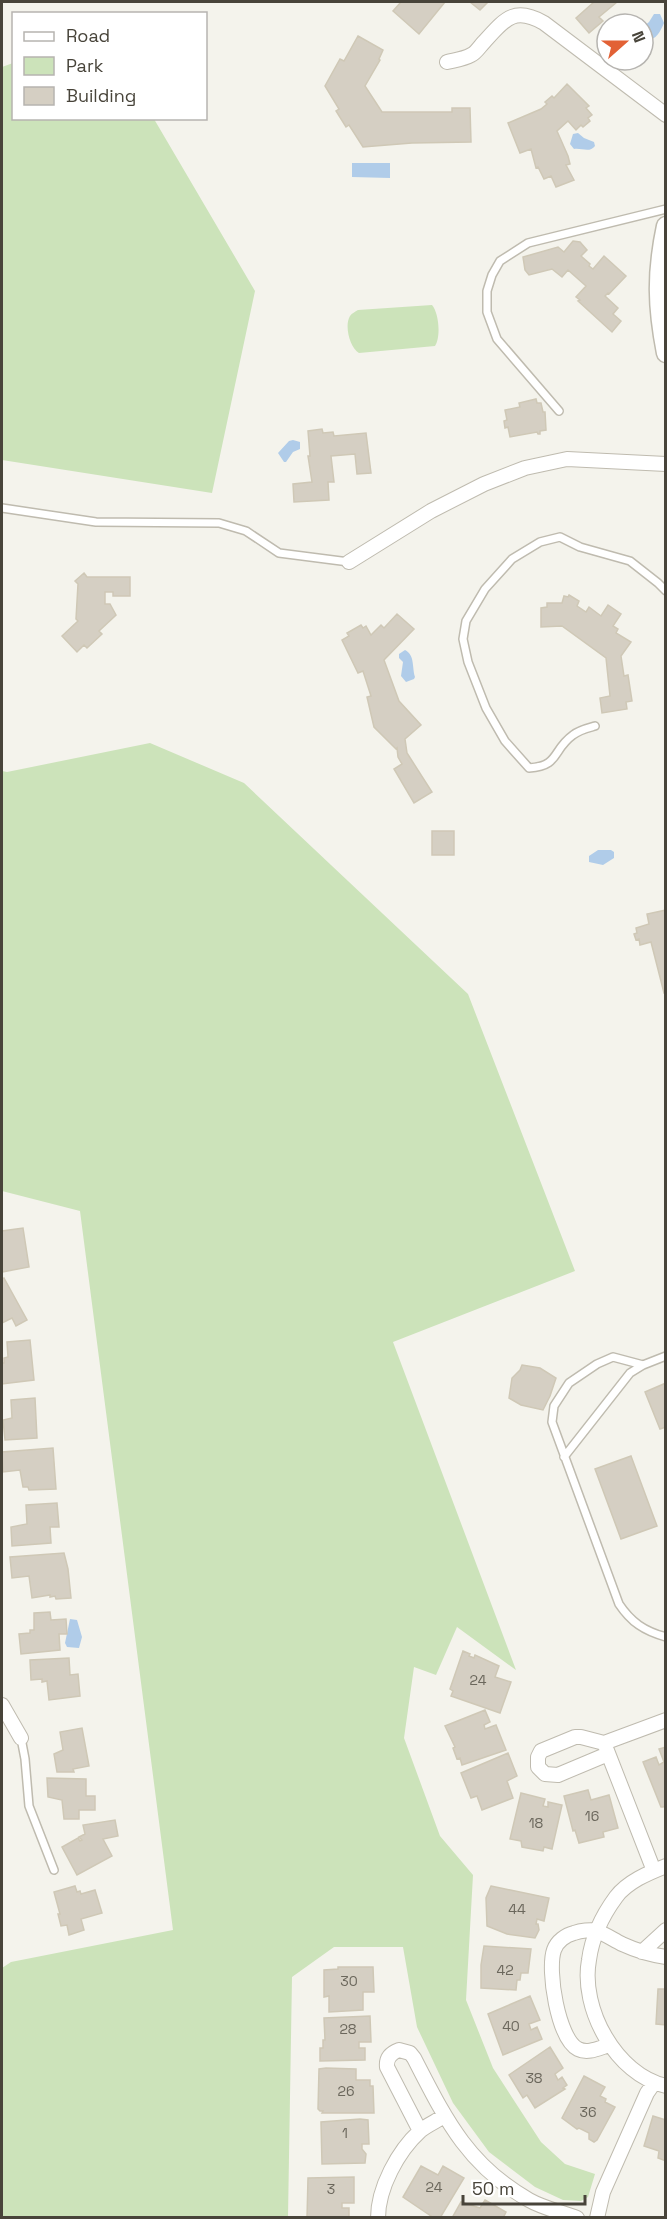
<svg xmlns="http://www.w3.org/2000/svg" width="667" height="2219" font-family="'Space Grotesk',sans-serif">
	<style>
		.green { fill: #cce3ba }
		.water { fill: #b0cce9 }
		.building { fill: #d5cfc3; stroke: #cfc8b6; stroke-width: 1.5 }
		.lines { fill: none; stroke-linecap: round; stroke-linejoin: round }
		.service-casing { stroke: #bfbbaf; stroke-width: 10 }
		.minor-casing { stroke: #bfbbaf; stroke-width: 16 }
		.tertiary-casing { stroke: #bfbbaf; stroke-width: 21 }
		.service { stroke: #fff; stroke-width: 7 }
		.minor { stroke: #fff; stroke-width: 14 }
		.tertiary { stroke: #fff; stroke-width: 18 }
		.labels { text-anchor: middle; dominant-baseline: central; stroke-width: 6; stroke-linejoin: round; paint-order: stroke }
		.number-label { font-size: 14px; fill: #6b675c }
	</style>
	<rect width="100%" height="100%" fill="#f4f3ec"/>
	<path class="green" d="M13,63L14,118L154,119L255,291L212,493L2,460V67Z
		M432,305C439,313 441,337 435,346L359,353C350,348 344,326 350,316C352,313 355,312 358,310Z
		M150,743L244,783L468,994L575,1271L393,1342L516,1670L457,1627L436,1675L414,1667L404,1738L440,1836L473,1875L466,2000L493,2068L541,2142L565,2164L595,2174L588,2197L581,2201L563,2200L535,2187L489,2152L453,2103L417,2027L403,1947H334L292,1977L288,2217H2V1968L11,1962L173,1930L80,1211L2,1191V771L7,772Z"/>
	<path class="water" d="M654,14H660L664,23C660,32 656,41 645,40L643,27L649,22Z
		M578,133L584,138L594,142L595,146C590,153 582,148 574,149L570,144L573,134Z
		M352,163H390V178L352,177Z
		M293,440L300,442V449L293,452L286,462H284L278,453L289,441Z
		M405,650C415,655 412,667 415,677L414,679L406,682L401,676L403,662L399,658V654Z
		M598,850H611L614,852V858L603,865L589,862V856Z
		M70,1619L77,1620L82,1637L79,1648L67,1647L65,1643Z"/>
	<path class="building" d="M401,2H445L419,34L393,11Z
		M470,2H488L480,10Z
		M594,2H617L599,17L603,21L589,33L576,18Z
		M358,36L383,50L379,59L380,60L365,86L382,112H452V108H470L471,142L412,143L363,147L349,125L346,127L336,111L339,109L325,86L340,59L344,61Z
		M643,48L650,54L640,64L636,60H643Z
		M567,84L589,106L586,108L592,115L588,118L590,121L583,127L581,125L576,130L568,121L557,131L568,156L570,164L566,165L574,180L556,187L551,176L544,179L538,167L536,168L531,149L520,153L508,123L541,109L547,104L545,102L552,96L554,98Z
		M573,241L580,242L587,250L581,256L590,264L589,266L593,269L604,256L626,276L609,294L608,293L605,296L618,308L613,314L621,321L612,332L578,301L580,300L576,297L586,286L568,270L562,277L552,269L529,275L525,270L523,257L558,247L564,252Z
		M536,399L537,403H541L543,412H545L546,430L540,431V434H538L537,432L510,437L508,427L505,428L504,421L507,420L505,410L520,407L519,403Z
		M322,429L323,433L333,432L334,436L366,433L371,473L357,474L355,454L331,456L334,482H328L329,500L294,502L293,484L312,482L308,456H310L308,431Z
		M84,573L87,577H130V596H113V592H105V604H110L116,615L99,631L102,634L87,648L84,645L77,652L62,636L78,621L76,619L78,584L75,581Z
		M569,595L579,601L577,606L586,612L589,607L601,616L608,605L621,614L613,626L618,629L616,633L631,642L621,656L624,676L628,675L632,701L626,702L627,709L602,713L600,698L610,696L606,658L562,626L541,627V608L547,607V603H562L564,596L568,597Z
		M397,614L414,629L384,660L399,701L421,725L405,739L407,753L432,792L414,803L394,769L402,764L398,757L397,748L396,749L374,727L367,697L371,696L363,671L358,673L342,640L349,636L347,633L361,625L363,628L366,626L371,635L381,625L384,628Z
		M432,831H454V855H432Z
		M666,910V992L664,993L651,942L640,945L639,939L636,940L634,934L637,933L636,928L649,924L647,914Z
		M23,1228L29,1267L2,1272V1231Z
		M4,1278L27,1320L16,1326L12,1318L2,1323V1279Z
		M30,1340L34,1380L2,1384V1363H4V1358L8,1357L7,1342Z
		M522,1365L540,1368L556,1378L550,1396L543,1410L521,1405L509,1398L512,1378L520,1370Z
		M666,1383V1427L660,1429L645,1392Z
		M35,1398L37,1438L5,1440L3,1420L12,1418L11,1400Z
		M53,1448L56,1489L29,1490L28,1487H23L20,1470L3,1472L2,1452Z
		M631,1456L657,1526L621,1539L595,1469Z
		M57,1503L59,1527H50L51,1543L12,1546L11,1527L27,1524L26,1505Z
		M64,1553L68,1569L71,1598L56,1599L55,1596L50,1597V1595L32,1598L29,1576L12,1578L10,1557Z
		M50,1612L51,1620L66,1619L67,1634H59L60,1650L21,1654L19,1634L30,1633V1630H34V1613Z
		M463,1651L470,1654L469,1656L474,1658L475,1655L499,1666L495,1677L511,1682L500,1713L451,1696L453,1691L450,1689Z
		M69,1658L70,1675L78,1674L80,1696L49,1700L47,1681L42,1682V1679L31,1680L30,1660Z
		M485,1710L490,1722L484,1725L485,1729L496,1725L506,1750L462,1765L460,1758L457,1759L453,1748L455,1747L445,1726Z
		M82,1728L89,1766L73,1769L74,1772H57L54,1754L63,1750L60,1732Z
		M666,1747V1806L663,1807H661L643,1762L656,1757L659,1765L664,1762L659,1749Z
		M508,1753L517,1776L507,1781L513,1798L482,1810L477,1796L471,1798L461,1773Z
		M47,1778L86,1779V1796H95V1810H79V1819H64L62,1800L48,1797Z
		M588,1790L591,1800L609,1795L618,1828L603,1832L604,1837L579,1843L575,1830L573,1831L564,1796Z
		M521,1793L545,1799L543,1806L548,1807V1802L562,1805L552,1849L544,1847L543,1851L522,1847L521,1841L510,1839Z
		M115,1820L118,1836L103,1839L112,1856L77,1875L62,1847L78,1838L80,1841L82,1840L79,1837L85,1834L83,1825Z
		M75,1886L77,1892L80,1891L81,1894L95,1890L102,1913L81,1919L84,1930L69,1935L67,1925L61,1926L58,1914H60L54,1892Z
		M491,1886L549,1898L544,1921L537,1919L536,1924H538L539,1930L535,1938L507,1934L487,1926L486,1898Z
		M484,1946L531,1949L528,1973H521L520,1980H517L516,1990L481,1988V1965Z
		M338,1967H373L374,1992H363V2010L329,2012V1996L324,1997V1970L338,1969Z
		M658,1989H666V2025L656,2024Z
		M530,1996L540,2020L529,2024L531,2030L537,2027L542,2039L503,2055L488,2014Z
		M370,2016L371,2042H359V2048H365V2060L320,2061V2048H323V2040H325L324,2018Z
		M550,2047L563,2068L555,2074L558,2080L562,2077L567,2085L563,2088L565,2089L535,2108L527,2095L523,2098L509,2075Z
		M326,2068L356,2069V2080H370V2086H373L374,2113H322L323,2111H320L318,2109L319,2069Z
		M584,2076L605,2087L600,2096L606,2099L605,2102L615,2107L597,2140L594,2142L589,2139V2133L579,2128L577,2129L562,2118Z
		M653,2116L666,2120V2161L658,2158L659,2151L644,2146Z
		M360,2119L368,2120L369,2144H362V2149L366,2154L365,2163L322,2164L321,2122Z
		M421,2166L438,2175L443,2166L464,2178L440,2218H434L403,2197Z
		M354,2177V2203H342V2208H349V2218H307L308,2178Z
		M485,2200L506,2212L503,2218H452L461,2202L480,2208Z"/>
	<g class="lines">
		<defs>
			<path id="service" d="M559,411L497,339L487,312V291L492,275L500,261L528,243L666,209
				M2,508L96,522L219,523L246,531L279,553L349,562
				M595,726C588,728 579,730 573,735C552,750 560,766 529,768L505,741L486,708L468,662L463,639L466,621L485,589L512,559L540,542L560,537L580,547L630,561L658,583L666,591
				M643,1365L613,1357L597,1364L569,1383L554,1406L552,1422L619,1604C631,1622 644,1631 666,1637
				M564,1457L630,1373L643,1365L666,1356
				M21,1738L25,1759L29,1806L54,1870"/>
			<path id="minor" d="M447,62C455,60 464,59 471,55C476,53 480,46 484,42C505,19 514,6 544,23L666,115
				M349,562L431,511L484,484L525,468L567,459L666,464
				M2,1705L21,1738
				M604,1743L581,1737H575L541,1751L538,1757V1767L545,1774L558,1775L608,1754
				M604,1743L666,1720
				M606,1748L654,1871
				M666,1866C648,1873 627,1882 616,1897C602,1916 592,1937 589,1960C580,2008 616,2075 666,2086
				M642,1952L666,1930
				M609,2045C599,2048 588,2054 578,2049C558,2039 547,1970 554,1950C557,1941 566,1935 574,1933C580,1931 591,1929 597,1931C605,1934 614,1940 622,1944C635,1950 651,1955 666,1957
				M420,2131L387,2067C386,2058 391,2053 399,2050L410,2053L414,2058C445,2118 467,2165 529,2200C543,2208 561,2212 577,2218
				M378,2218C378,2188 398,2151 420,2131C427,2125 437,2121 444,2116
				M597,2218L603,2192L647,2093L654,2083"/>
			<path id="tertiary" d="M666,226C656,273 657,307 666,353"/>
		</defs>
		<use href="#service" class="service-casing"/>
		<use href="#minor" class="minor-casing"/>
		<use href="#tertiary" class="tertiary-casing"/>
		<use href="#service" class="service"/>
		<use href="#minor" class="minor"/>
		<use href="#tertiary" class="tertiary"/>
	</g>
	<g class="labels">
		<g class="number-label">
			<text x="478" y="1680">24</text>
			<text x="592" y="1816">16</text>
			<text x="536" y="1823">18</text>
			<text x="517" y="1909">44</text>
			<text x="505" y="1970">42</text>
			<text x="349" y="1981">30</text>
			<text x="511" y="2026">40</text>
			<text x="348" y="2029">28</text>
			<text x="534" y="2078">38</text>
			<text x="346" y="2091">26</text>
			<text x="588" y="2112">36</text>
			<text x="345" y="2133">1</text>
			<text x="434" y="2187">24</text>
			<text x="331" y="2189">3</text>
		</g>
	</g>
	<rect width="667" height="2219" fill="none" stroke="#48443a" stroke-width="6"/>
	<rect x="12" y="12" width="195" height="108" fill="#ffffff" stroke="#b6b4b0" stroke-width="1.5"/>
	<rect x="24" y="32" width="30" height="9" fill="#ffffff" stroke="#b6b4b0" stroke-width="1.5"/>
	<text x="66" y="42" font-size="18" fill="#48443a">Road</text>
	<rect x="24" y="57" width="30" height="18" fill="#cce3ba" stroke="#b6b4b0" stroke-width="1.5"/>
	<text x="66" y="72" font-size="18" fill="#48443a">Park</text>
	<rect x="24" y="87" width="30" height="18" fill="#d5cfc3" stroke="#b6b4b0" stroke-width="1.5"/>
	<text x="66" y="102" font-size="18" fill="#48443a">Building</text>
	<g transform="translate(625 42) rotate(69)"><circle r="28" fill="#ffffff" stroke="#b6b4b0" stroke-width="1.5"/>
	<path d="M0-4.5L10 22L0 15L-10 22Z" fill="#e26135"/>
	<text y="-9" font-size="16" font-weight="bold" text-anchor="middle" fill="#48443a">N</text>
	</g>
	<path d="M463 2195v9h122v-9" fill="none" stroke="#48443a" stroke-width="3"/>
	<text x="472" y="2195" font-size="18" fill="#48443a" stroke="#ffffff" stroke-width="4.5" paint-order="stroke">50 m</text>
</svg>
